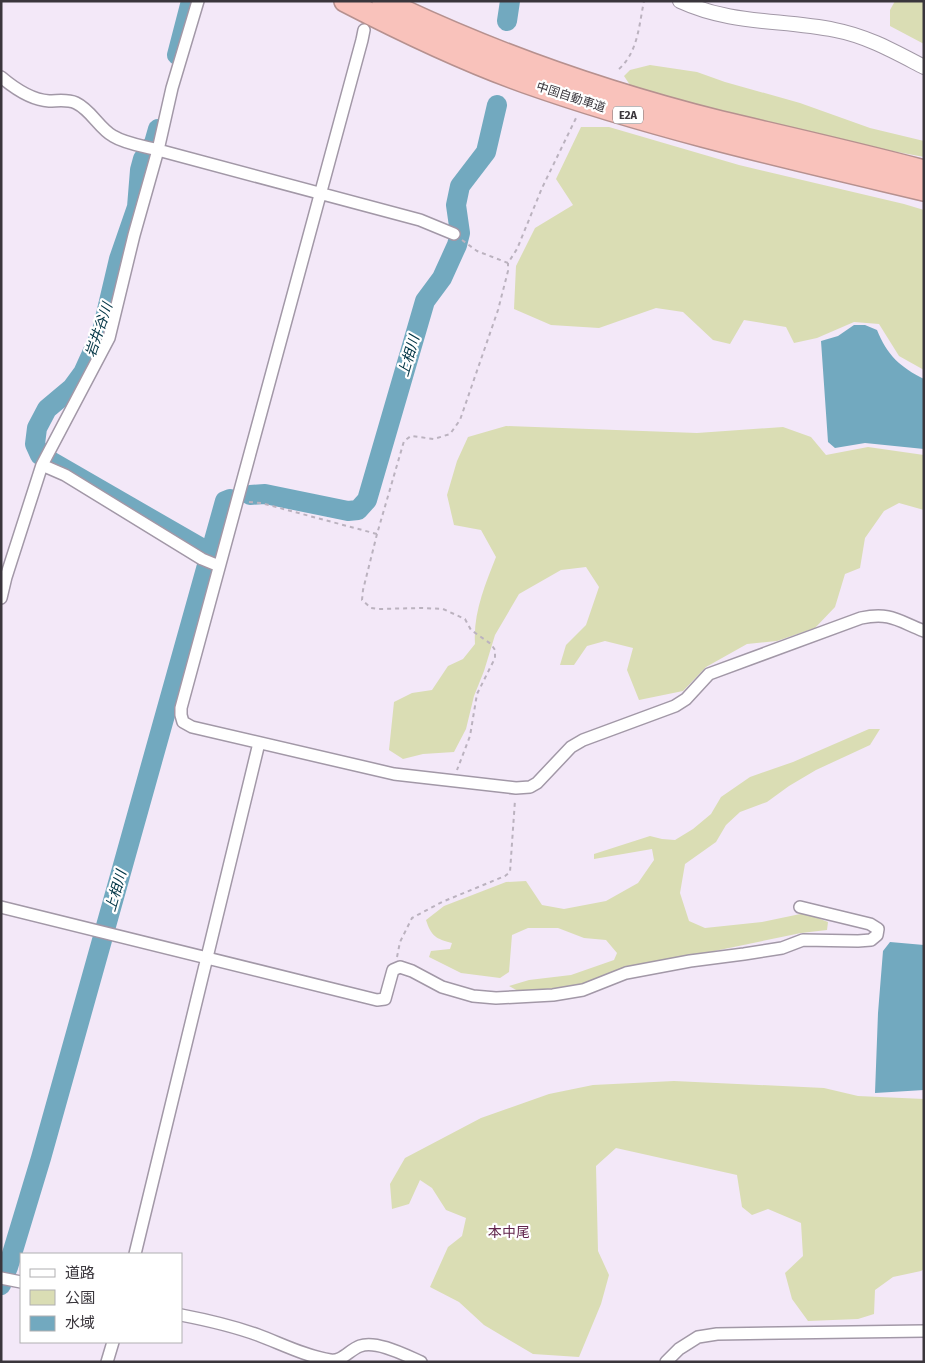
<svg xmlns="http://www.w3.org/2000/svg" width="925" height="1363" font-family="'Fira Sans','Noto Sans JP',sans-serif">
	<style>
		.green { fill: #daddb4 }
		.water { fill: #72a9bf }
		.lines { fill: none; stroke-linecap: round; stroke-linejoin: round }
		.river { stroke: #72a9bf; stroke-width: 20 }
		.minor-casing { stroke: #a298a7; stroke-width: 14 }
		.tertiary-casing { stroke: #a298a7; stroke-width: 16 }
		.motorway-casing { stroke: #b6918f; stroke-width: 24 }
		.path { stroke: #bbb2bf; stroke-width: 2; stroke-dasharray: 4 4; stroke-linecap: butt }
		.minor { stroke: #fff; stroke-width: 11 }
		.tertiary { stroke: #fff; stroke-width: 14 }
		.motorway { stroke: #f9c2bb; stroke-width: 21 }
		.labels { text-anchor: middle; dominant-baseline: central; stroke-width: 4.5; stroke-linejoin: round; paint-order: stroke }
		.shield { fill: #fff; stroke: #757276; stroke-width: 1 }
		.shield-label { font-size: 11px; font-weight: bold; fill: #3a363c }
		.street-label { font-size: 12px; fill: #3a363c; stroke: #fff }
		.water-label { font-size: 14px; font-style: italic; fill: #003444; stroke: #fff }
		.neighbourhood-label { font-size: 14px; fill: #61254c; stroke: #fff }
	</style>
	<rect width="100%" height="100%" fill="#f3e8f8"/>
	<path class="green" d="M895,1H924V44L890,26V10Z
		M650,65L697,72L725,82L800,103L870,128L924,141V157L818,137L714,110L630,85L624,76L630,70Z
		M581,127H609L739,165L904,204L924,210V370L899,356L879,324L854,322L817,338L794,343L786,327L744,320L730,344L713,340L683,312L656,308L599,328L551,325L514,309L516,266L535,228L573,205L556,179Z
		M506,426L697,433L783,427L811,437L826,455L868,447L924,455V510L899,503L884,511L865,538L860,568L845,574L835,607L815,628L777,641L747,644L706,667L683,691L639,700L627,670L633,648L605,641L587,646L574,665H560L566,645L586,625L599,587L586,567L561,570L519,594L495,635L484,671L474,696L466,729L454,752L423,754L403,759L389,750L394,702L412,693L432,690L448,666L463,659L475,644C473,613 485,585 496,557L481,530L454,525L447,495L457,461L468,437Z
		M869,729H880L870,745L816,770L789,786L767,802L740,812L726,825L716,842L685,864L680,893L689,921L705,928L762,922L805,913L828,922L827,930L801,933L642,966L573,987L518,991L509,986L529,980L571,975L614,960L617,953L606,940L584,938L558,928H528L512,935L509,972L500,978L461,973L429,957L431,951L450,949L452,943C436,939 431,936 426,920L444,906L506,882L526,881L542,905L564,909L606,901L638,883L654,860L652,849L594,859V854L650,836L662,839L675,840L693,829L711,814L721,797L750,777L793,762Z
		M674,1081L824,1088L858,1096L924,1099V1269L921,1271L893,1277L875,1290L874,1314L858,1319L808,1321L792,1299L785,1273L803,1256L801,1223L768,1209L752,1215L742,1207L737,1175L616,1148L596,1166L598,1251L609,1275L601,1304L579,1357L533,1354L484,1325L459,1302L430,1287L448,1247L462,1236L466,1218L446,1210L432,1188L420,1180L409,1204L392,1209L390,1184L405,1158L481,1118L549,1094L593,1085Z"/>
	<path class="water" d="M854,325H865L877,330C887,355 900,367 924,379V449L865,443L835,448L828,442L821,341L838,336Z
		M890,942L924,945V1090L875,1093L878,1013L883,951Z"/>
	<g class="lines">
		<path class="river" d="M507,21L510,1
			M177,55L191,1
			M158,129L154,143L143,159L140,170L137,207L119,259L102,331L83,373L72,388L47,409L37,428L35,444L40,455L210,553
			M250,495L265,494L348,511L358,510L367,500L425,301L442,278L457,245L460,233L456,205L460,186L486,152L497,105
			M1,1285L8,1267L41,1158L225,501L230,499"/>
		<defs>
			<path id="minor" d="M364,30L362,40L181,708V715L183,722L192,727L394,774L516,788L530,787L537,783L571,747L583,740L675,706L686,699L709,674L861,618C891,612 898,621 924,631
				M1,77C14,88 31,100 49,101C58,101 67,99 76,103C91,110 99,128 113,136C126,144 144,146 158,150L420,220L454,234
				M42,465L65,475L202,559L219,566
				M1,598L6,577L42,465L109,338L134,235L158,150L172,88L198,1
				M1,907L377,1000L385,999L393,970L400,967L412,971L442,987L473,996L496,998L553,995L583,990L626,973L690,961L744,954L782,948L803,940L858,941L871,940L877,935L878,929L870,924L800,907
				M135,1254L259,743
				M1,1278L21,1282
				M181,1315C207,1320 233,1326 258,1335C282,1344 305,1356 330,1360C342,1362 349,1350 360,1346C376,1340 405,1355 421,1362
				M107,1362L113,1342
				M666,1362L679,1349L698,1337L717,1334L924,1331"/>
			<path id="tertiary" d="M680,1C732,25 781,19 835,30C867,36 895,52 924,67"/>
			<path id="motorway" d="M345,1C403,31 463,60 525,82C655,128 789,158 924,190
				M383,1C491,53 605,93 721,122C789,138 856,153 924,171"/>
		</defs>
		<use href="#minor" class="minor-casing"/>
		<use href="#tertiary" class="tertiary-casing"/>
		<use href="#motorway" class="motorway-casing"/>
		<path class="path" d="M619,69C638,52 639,25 644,1
			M462,240L477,251L508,263L517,249L542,188L577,116
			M249,502L261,503L377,534L404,441L411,436L434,439L450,434L460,420L498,310L508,271V263
			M377,534L363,590L362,600L371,608L378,609L422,608L443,609L465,619L471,630L491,644L495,650V658L477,694L470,736L457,770
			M397,957L400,942L412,918L442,902L505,876L510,872L515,800"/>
		<use href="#minor" class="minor"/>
		<use href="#tertiary" class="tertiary"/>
		<use href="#motorway" class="motorway"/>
	</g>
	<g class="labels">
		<rect class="shield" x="613" y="106.5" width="30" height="17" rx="4"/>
		<g class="shield-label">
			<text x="628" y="115">E2A</text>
		</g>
		<g class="street-label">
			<text transform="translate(571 97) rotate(18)">中国自動車道</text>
		</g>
		<g class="water-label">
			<text transform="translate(99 330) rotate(-71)">岩井谷川</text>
			<text transform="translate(409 356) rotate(-74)">上相川</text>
			<text transform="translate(116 891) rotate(-74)">上相川</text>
		</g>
		<g class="neighbourhood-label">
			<text x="509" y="1232">本中尾</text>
		</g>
	</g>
	<rect width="925" height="1363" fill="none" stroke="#3a363c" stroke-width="5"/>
	<rect x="20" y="1253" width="162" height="90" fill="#ffffff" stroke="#b0afb1"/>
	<rect x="30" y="1269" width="25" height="8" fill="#ffffff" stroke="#b0afb1"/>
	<text x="65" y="1278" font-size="15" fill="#3a363c">道路</text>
	<rect x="30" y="1290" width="25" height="15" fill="#daddb4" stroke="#b0afb1"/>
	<text x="65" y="1303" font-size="15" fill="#3a363c">公園</text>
	<rect x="30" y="1316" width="25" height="15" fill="#72a9bf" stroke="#b0afb1"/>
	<text x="65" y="1328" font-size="15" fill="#3a363c">水域</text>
</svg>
